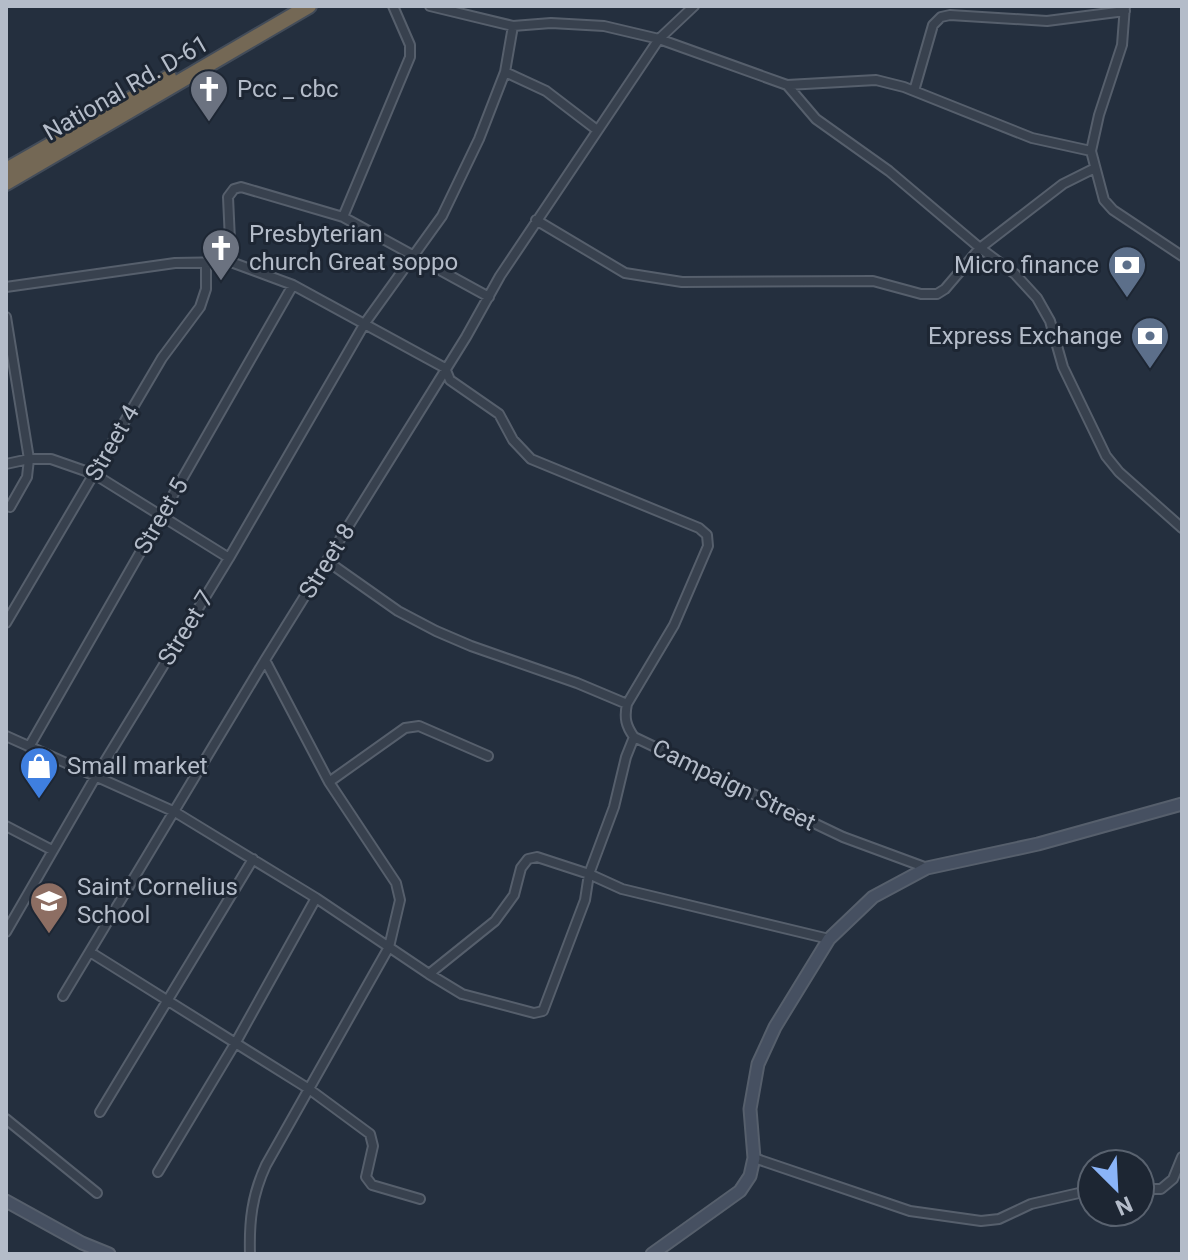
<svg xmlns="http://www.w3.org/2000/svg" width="1188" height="1260" font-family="Roboto,sans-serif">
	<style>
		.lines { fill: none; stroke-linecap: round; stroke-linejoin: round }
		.street-casing { stroke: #565f6c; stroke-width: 12 }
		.secondary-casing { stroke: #565f6c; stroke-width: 15 }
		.highway-casing { stroke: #434c59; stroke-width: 18 }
		.street { stroke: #38414e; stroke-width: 8 }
		.secondary { stroke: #465061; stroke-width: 11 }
		.highway { stroke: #746855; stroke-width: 14 }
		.labels { text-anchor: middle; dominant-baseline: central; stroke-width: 6; stroke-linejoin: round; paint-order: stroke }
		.street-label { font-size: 24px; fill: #b4bcc9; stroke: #1d2633 }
		.poi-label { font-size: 24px; fill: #b4bcc9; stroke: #1d2633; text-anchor: start }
	</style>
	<rect width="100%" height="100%" fill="#242f3e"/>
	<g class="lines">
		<defs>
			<path id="street" d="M430,6L513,26L551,23L604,26L659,39L787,85L816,119L889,171L980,248L1015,274L1037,298L1050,321L1063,367L1106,456L1119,472L1182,528
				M1125,6L1122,45L1099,115L1091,151L1104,200L1113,210L1182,256
				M505,72L546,91L597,130
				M787,85L876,80L904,87L1032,138L1091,151
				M914,91L933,25L941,17L950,15L1047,21L1125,11
				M343,217L410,57V45L393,6
				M536,220L625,273L682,282L873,281L921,294H937L945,289L980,248L1063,184L1095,168
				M231,262L228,197L234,189L241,187L343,217L489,297
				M6,287L175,263L231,262L293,285L445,368L450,380L499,414L513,440L531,459L699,528L707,535L708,546L674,625L627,704C624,718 626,726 634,737L843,837L927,868
				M6,317L29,459L27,477L10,507
				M6,464L29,459H51L94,474L229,558
				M327,561L398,611L436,631L471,646L577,683L627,704
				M6,623L162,358L200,307L206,289V262
				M6,736L175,812L316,898L429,974L495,921L514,895L521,868L528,859L537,857L589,874L622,889L829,939
				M29,747L293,285
				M329,782L405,728L419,726L488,756
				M6,826L52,850
				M6,932L96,776L229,558L365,323L442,216L479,139L505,72L513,26
				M90,952L309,1089L370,1134L373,1146L366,1177L372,1185L420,1199
				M429,974L462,994L534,1013L543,1011L585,900L589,874L614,807L626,757L634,737
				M63,996L265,660L466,337L500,276L659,39L694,6
				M100,1112L253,859
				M6,1119L97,1193
				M754,1158L910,1211L981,1221L999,1219L1031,1204L1092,1190
				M158,1172L236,1042L316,898
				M1140,1189H1161L1173,1179L1182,1157
				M250,1254C249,1221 252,1195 266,1165L389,947L400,900L396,883L329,782L265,660"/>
			<path id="secondary" d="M6,1201L82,1243L109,1254
				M652,1254L740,1191L750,1176L754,1158L750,1109L758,1064L775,1027L829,939L873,897L927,868L1038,844L1182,804"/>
			<path id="highway" d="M6,170L169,77
				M6,183L309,6"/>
		</defs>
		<use href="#street" class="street-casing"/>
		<use href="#secondary" class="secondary-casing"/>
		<use href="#highway" class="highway-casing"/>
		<use href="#street" class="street"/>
		<use href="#secondary" class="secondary"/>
		<use href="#highway" class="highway"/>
	</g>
	<defs>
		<symbol id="church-pin" viewBox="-11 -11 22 30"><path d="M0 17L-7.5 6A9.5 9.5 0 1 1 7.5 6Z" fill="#6b7280" stroke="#1d2633"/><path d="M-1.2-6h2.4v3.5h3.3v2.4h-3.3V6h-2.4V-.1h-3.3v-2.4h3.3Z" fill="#fff"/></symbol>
		<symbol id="bank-pin" viewBox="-11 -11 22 30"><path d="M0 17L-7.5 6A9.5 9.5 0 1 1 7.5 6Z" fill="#5c6f8a" stroke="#1d2633"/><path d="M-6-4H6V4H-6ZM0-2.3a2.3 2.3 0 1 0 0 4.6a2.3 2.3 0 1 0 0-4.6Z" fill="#fff"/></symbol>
		<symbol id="shop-pin" viewBox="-11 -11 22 30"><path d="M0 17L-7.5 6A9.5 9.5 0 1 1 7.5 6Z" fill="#3f7fe0" stroke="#1d2633"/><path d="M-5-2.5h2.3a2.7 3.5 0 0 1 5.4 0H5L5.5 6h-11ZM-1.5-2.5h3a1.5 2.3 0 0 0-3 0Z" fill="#fff"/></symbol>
		<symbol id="school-pin" viewBox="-11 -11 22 30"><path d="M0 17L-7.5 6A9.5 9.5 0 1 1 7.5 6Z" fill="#8d6e63" stroke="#1d2633"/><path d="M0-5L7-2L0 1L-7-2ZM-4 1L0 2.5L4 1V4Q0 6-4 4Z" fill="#fff"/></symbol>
	</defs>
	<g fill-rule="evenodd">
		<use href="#church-pin" x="187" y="67" width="44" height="60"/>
		<use href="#church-pin" x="199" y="226" width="44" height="60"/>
		<use href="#bank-pin" x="1105" y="243" width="44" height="60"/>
		<use href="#bank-pin" x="1128" y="314" width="44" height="60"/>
		<use href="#shop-pin" x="17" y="744" width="44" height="60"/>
		<use href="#school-pin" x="27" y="879" width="44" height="60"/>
	</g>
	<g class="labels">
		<g class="street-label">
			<text transform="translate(126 88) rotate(-30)">National Rd. D-61</text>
			<text transform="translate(112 443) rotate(-60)">Street 4</text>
			<text transform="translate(161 516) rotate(-60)">Street 5</text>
			<text transform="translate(327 561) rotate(-58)">Street 8</text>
			<text transform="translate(186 628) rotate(-58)">Street 7</text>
			<text transform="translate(734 785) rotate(26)">Campaign Street</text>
		</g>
		<g class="poi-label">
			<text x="237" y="89">Pcc _ cbc</text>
			<text x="249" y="234">Presbyterian<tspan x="249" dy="28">church Great soppo</tspan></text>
			<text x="1099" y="265" text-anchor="end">Micro finance</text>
			<text x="1122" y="336" text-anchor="end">Express Exchange</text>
			<text x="67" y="766">Small market</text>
			<text x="77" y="887">Saint Cornelius<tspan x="77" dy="28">School</tspan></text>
		</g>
	</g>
	<rect width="1188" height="1260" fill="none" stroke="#b4bcc9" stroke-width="16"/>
	<g transform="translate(1116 1188) rotate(156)"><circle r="38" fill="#1d2633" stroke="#59626f" stroke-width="2"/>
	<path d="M0-6L14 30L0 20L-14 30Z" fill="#8ab4f8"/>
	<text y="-12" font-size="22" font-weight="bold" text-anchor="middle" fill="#b4bcc9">N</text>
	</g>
</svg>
